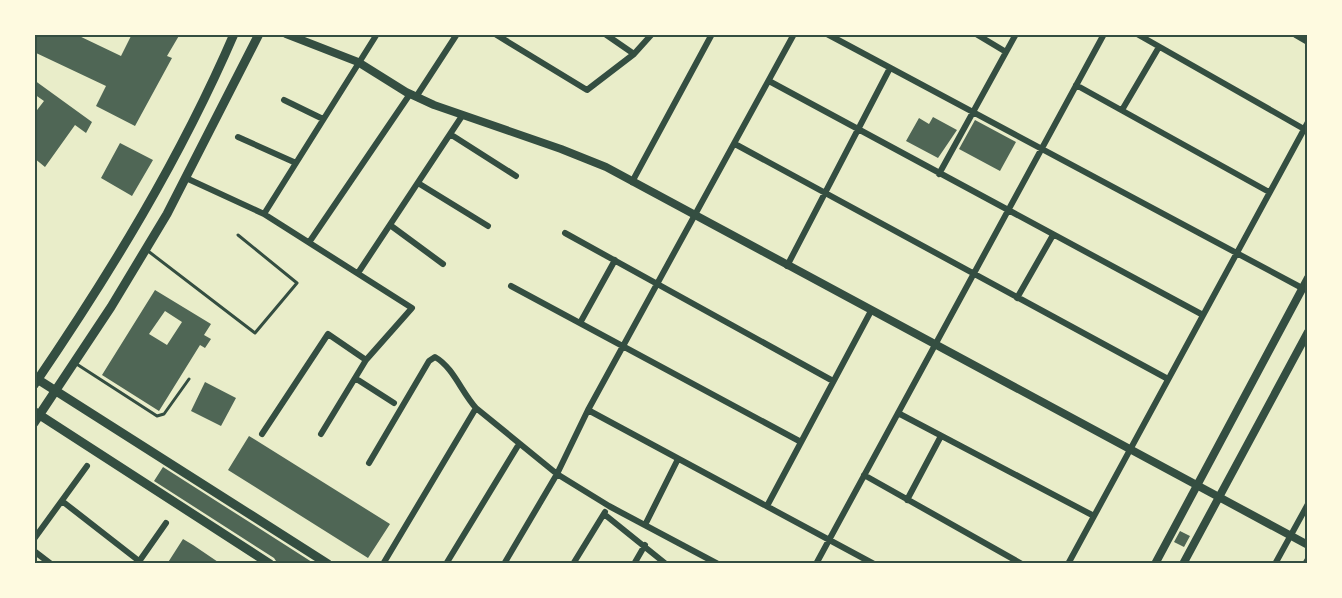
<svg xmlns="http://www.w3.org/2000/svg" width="1342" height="598" font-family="'Libre Baskerville',serif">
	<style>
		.building { fill: #4f6655; fill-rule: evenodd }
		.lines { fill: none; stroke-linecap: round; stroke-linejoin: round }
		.service { stroke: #344e41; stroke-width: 3 }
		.minor { stroke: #344e41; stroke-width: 6 }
		.tertiary { stroke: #344e41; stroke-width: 8 }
		.primary { stroke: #344e41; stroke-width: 9 }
		.neatline { fill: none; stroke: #344e41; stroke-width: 2 }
	</style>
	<rect width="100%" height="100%" fill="#e9edc9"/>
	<path class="building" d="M34,34H75L121,56L132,34H180L167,56L172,58L135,126L96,106L106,86L34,52Z
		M34,80L92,122L86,133L75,125L45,167L34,158V114L44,101L34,94Z
		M933,117L957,130L938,158L906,141L919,118L929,124Z
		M975,120L1016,142L1000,171L959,149Z
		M120,143L153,160L132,196L101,178Z
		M155,290L211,324L204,335L211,339L205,348L200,345L159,411L102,375ZM165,311L182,322L167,345L149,334Z
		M205,382L236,398L221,426L191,411Z
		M249,436L390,524L368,558L228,470Z
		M163,467L315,564H278L274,558L154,481Z
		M1180,531L1190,536L1184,547L1174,542Z
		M183,539L193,545L221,564H167Z"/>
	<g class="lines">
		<path class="service" d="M148,251L255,333L297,283L238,235
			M75,363L157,416L164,414L189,379"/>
		<path class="minor" d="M495,34L587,90L634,54L652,34
			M605,34L634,54
			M827,34L1302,288
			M976,34L1006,52
			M1137,34L1304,129
			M769,81L1203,315
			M1076,85L1269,192
			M416,97L457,34
			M284,100L323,119
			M1122,110L1159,47
			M450,134L516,176
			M238,137L296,163
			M735,144L1168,379
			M939,174L1016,34
			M186,178L264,214L412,308L366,360L321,434
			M632,182L712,34
			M418,183L488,226
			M264,214L377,34
			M390,225L443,264
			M565,233L833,381
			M310,241L410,94
			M787,266L890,68
			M358,273L462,116
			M511,286L801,442
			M1017,298L1053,235
			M580,323L615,260
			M355,378L394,403
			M588,410L874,564
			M898,413L1094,516
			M262,434L328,334L366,360
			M369,463L429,361L435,357C453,367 462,393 476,408L557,474L609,506L718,564
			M864,475L1022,564
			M907,500L941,436
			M62,501L139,561
			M767,506L871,311
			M604,514L666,564
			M645,525L678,459
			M34,539L87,466
			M34,551L51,564
			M138,563L166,523
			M383,564L476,408
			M446,564L519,444
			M504,564L557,474L588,410L794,34
			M573,564L605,512
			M634,564L645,545
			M816,564L1104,34
			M1068,564L1308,122
			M1275,564L1308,504
			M1305,564L1308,559"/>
		<path class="tertiary" d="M286,34L358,62L406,92L434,105L561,149L606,167L1308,545
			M1296,34L1308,41
			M1155,564L1308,278
			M1183,564L1308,332"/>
		<path class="primary" d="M34,377L328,564
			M34,385C111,272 180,159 234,34
			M35,412L270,564
			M34,423L111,307L167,214L259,34"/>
	</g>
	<rect width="1342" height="598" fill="none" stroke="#fefae0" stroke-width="72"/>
	<rect x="36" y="36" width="1270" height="526" class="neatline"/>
</svg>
